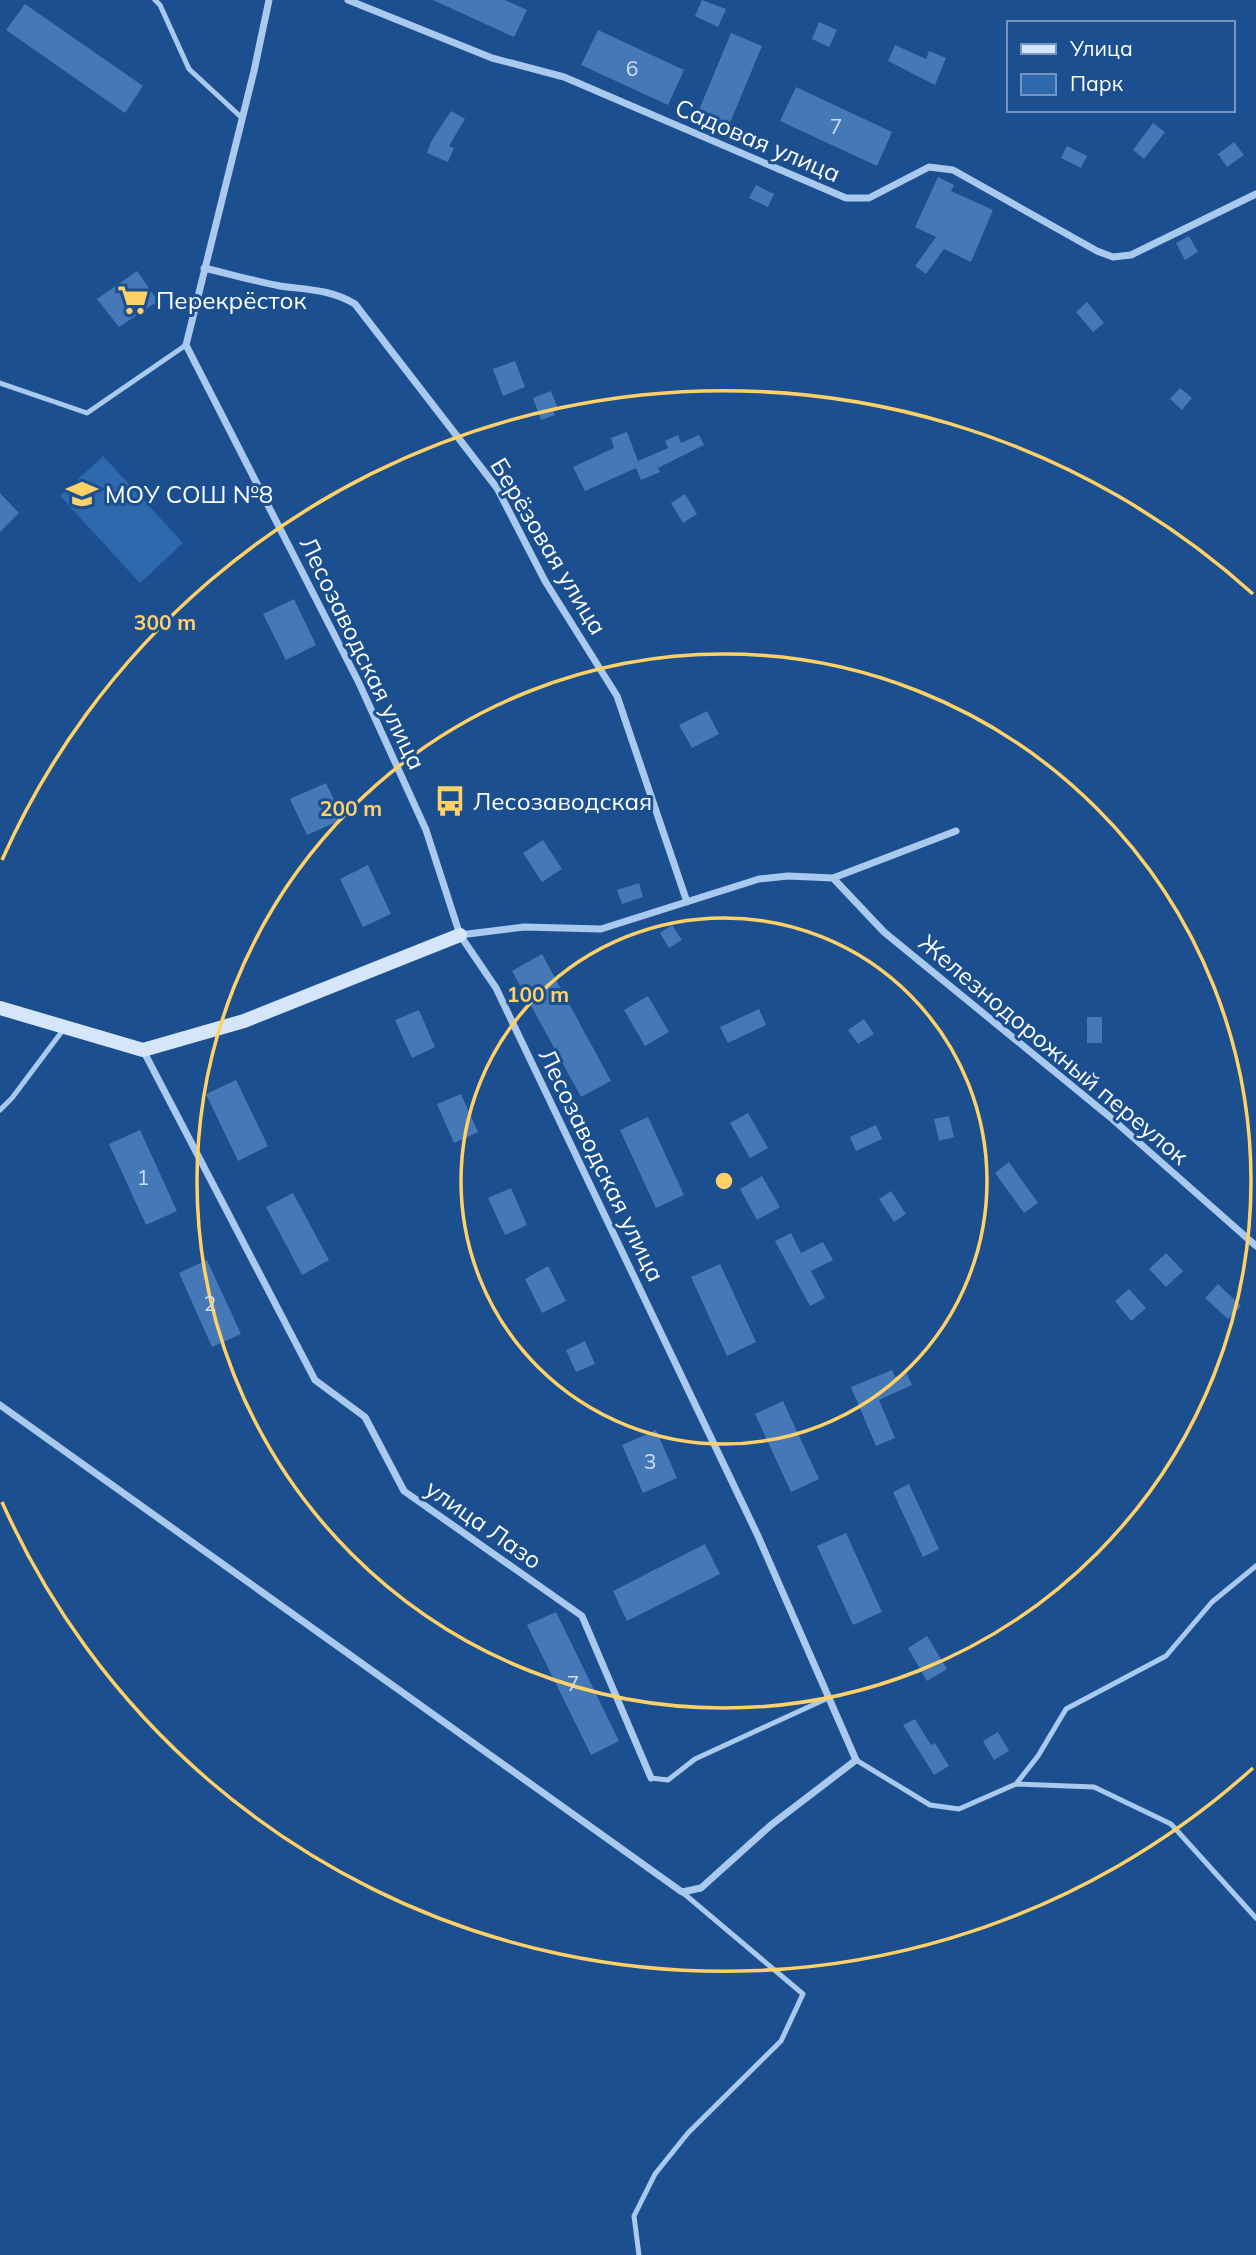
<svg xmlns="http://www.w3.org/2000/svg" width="1256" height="2255" font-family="Mulish,sans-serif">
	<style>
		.green { fill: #2e69ad }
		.building { fill: #4478b7 }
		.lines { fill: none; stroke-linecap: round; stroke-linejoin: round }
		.lane { stroke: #a9c9ee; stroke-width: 5 }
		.street { stroke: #a9c9ee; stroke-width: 7 }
		.secondary { stroke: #d6e6fa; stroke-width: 14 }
		.ring { fill: none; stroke: #ffd166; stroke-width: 3.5 }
		.labels { text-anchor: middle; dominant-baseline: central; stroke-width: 6; stroke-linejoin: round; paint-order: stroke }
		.number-label { font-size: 21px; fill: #d0dded }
		.street-label { font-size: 24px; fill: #fff; stroke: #1b4f8f }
		.poi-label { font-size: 24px; fill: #fff; stroke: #1b4f8f; text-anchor: start }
		.centre { fill: #ffd166; stroke: #1b4f8f; stroke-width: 3.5 }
		.ring-label { font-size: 21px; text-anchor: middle; font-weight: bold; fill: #ffd166; stroke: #1b4f8f; stroke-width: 6; stroke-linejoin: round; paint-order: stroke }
	</style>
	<rect width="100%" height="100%" fill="#1b4f8f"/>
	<path class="green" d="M103,456L183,543L140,583L60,496Z"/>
	<path class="building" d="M433,0H505L527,10L514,37Z
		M702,0L726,9L718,27L695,16Z
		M25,4L143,86L125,113L6,30Z
		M819,22L837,30L829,47L812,39Z
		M598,30L684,70L668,105L581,65Z
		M731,33L762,46L727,130L696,117Z
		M895,45L926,59L929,51L946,58L935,85L888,61Z
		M796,87L892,132L877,166L780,121Z
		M451,111L465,119L449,146L454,148L448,162L427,153L432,140Z
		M1153,123L1165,132L1144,159L1133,150Z
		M1234,142L1244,155L1227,167L1218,154Z
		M1067,146L1087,156L1081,168L1061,158Z
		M938,177L954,185L951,191L993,210L971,262L944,249L926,274L915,266L936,237L915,227Z
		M756,185L774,194L768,207L749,198Z
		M1189,236L1198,252L1185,260L1176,243Z
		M137,271L158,301L119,327L97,299Z
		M1087,302L1104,323L1093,332L1076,312Z
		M515,361L525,387L503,396L493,369Z
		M1180,388L1192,398L1182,410L1170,399Z
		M551,391L558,409L553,411L555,415L541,420L533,398Z
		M627,432L638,461L668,448L665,441L678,435L681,443L699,435L704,445L658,468L660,472L641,480L636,468L585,491L573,467L614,448L611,438Z
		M0,493L19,513L0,532Z
		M685,494L697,514L683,523L671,503Z
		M294,599L316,645L286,660L263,614Z
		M707,711L719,734L692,748L679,725Z
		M326,783L343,819L307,835L290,799Z
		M543,840L562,869L542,882L523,853Z
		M368,865L391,914L363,927L340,879Z
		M639,883L643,897L622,904L617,890Z
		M672,925L682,940L669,948L660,933Z
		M542,954L611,1081L581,1097L512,971Z
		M648,996L669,1032L645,1046L624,1010Z
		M759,1009L766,1025L728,1043L720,1027Z
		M419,1010L435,1047L412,1058L395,1020Z
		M1087,1017H1102V1043H1087Z
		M864,1019L874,1034L858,1044L848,1030Z
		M236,1080L268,1146L238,1161L206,1094Z
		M461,1094L478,1132L454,1143L437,1104Z
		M748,1113L768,1148L750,1158L730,1123Z
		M949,1116L954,1137L939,1141L934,1119Z
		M648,1117L684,1195L656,1208L620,1130Z
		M876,1125L882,1139L856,1151L850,1137Z
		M140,1130L177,1211L146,1225L109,1144Z
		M1009,1162L1038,1203L1024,1213L995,1173Z
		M762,1176L780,1207L757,1220L740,1189Z
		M511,1188L527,1225L505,1235L488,1198Z
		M891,1191L906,1214L894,1222L879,1199Z
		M293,1193L329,1260L302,1275L266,1207Z
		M791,1233L801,1253L823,1242L833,1260L811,1271L825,1298L810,1306L775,1241Z
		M1166,1253L1183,1271L1166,1287L1149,1269Z
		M207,1260L241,1334L212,1347L179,1273Z
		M720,1264L756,1342L727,1356L691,1277Z
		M548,1266L566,1301L542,1313L525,1279Z
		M1218,1284L1241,1306L1228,1319L1205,1298Z
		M1129,1289L1146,1308L1131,1321L1115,1301Z
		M585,1341L595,1364L576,1372L566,1350Z
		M892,1370L895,1377L906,1372L912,1385L879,1400L895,1438L876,1446L851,1387Z
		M783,1401L819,1479L791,1492L755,1414Z
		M656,1430L677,1478L643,1493L622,1445Z
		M909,1484L939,1549L923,1557L893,1492Z
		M846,1533L882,1612L853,1625L817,1546Z
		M705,1544L720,1574L627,1621L613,1591Z
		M556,1612L619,1741L591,1755L527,1625Z
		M927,1636L947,1669L927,1681L908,1648Z
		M915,1719L931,1745L935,1743L949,1766L934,1775L903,1725Z
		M998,1732L1009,1751L994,1760L983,1741Z"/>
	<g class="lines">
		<path class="lane" d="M155,0L160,5L189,69L241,117
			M0,383L87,413L186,345
			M0,1110L12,1098L63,1030
			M856,1760L930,1805L959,1809L1016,1784L1094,1787L1171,1824L1256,1918
			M651,1778L668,1780L695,1759L828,1698
			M1016,1784L1038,1756L1066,1709L1166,1656L1212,1602L1256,1566
			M639,2255L634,2216L655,2174L688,2133L781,2041L803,1994L682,1892"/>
		<path class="street" d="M348,0L492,58L564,77L846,198H869L929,167L953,170L1097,251L1113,257L1131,255L1256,194
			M204,268C229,274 255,281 280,286C308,290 330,289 355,304L497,488L545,581L617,696L687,902
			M833,878L884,932L1110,1117L1256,1246
			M460,935L524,927L601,929L759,879L788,876L833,878L956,831
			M143,1050L315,1380L365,1417L404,1491L582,1616L651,1778
			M0,1405L682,1892L701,1888L771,1825L856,1760L758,1536L496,988L460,935L426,830L359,683L186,345L254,71L269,0"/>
		<path class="secondary" d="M0,1008L143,1050L244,1021L460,935"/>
	</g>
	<g class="ring">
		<circle cx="724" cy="1181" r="263"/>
		<circle cx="724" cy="1181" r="527"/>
		<path d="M1253 1768A790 790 0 0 1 2 1502M2 860A790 790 0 0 1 1253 594"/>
	</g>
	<defs>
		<symbol id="supermarket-bare" viewBox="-9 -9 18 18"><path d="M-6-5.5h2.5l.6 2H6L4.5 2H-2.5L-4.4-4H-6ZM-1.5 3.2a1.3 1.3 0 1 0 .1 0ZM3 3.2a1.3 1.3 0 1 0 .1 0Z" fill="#ffd166" stroke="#1b4f8f" stroke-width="2.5" paint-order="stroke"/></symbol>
		<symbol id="school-bare" viewBox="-9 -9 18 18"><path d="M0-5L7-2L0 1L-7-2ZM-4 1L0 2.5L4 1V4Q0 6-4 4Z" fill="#ffd166" stroke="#1b4f8f" stroke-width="2.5" paint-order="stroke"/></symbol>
		<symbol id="bus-bare" viewBox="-9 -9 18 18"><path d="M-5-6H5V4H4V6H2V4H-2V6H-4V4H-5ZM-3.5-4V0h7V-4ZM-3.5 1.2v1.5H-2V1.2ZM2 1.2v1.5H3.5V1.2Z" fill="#ffd166" stroke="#1b4f8f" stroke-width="2.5" paint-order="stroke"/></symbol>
	</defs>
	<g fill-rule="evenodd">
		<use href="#supermarket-bare" x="111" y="278" width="44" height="44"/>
		<use href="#school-bare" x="60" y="472" width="44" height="44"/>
		<use href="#bus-bare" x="428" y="779" width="44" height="44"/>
	</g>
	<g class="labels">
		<g class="number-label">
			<text x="632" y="68">6</text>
			<text x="836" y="126">7</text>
			<text x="143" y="1177">1</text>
			<text x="210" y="1303">2</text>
			<text x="650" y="1461">3</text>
			<text x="573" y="1683">7</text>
		</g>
		<g class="street-label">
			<text transform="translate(758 140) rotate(23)">Садовая улица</text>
			<text transform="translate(549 546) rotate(59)">Берёзовая улица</text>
			<text transform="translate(363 653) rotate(64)">Лесозаводская улица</text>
			<text transform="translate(1054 1049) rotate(40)">Железнодорожный переулок</text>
			<text transform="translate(602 1165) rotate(64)">Лесозаводская улица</text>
			<text transform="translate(484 1524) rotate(35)">улица Лазо</text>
		</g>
		<g class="poi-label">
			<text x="156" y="300">Перекрёсток</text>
			<text x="105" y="494">МОУ СОШ №8</text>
			<text x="473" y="801">Лесозаводская</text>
		</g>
	</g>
	<circle cx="724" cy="1181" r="10" class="centre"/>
	<g class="ring-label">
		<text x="165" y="630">300 m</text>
		<text x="351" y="816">200 m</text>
		<text x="538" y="1002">100 m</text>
	</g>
	<rect x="1007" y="21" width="228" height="91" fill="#1b4f8f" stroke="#7695bc" stroke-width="2"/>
	<rect x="1021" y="44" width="35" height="10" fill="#d6e6fa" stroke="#7695bc" stroke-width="2"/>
	<text x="1070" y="56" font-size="21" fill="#ffffff">Улица</text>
	<rect x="1021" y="74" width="35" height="21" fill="#2e69ad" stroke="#7695bc" stroke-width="2"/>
	<text x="1070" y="91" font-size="21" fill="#ffffff">Парк</text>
</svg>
